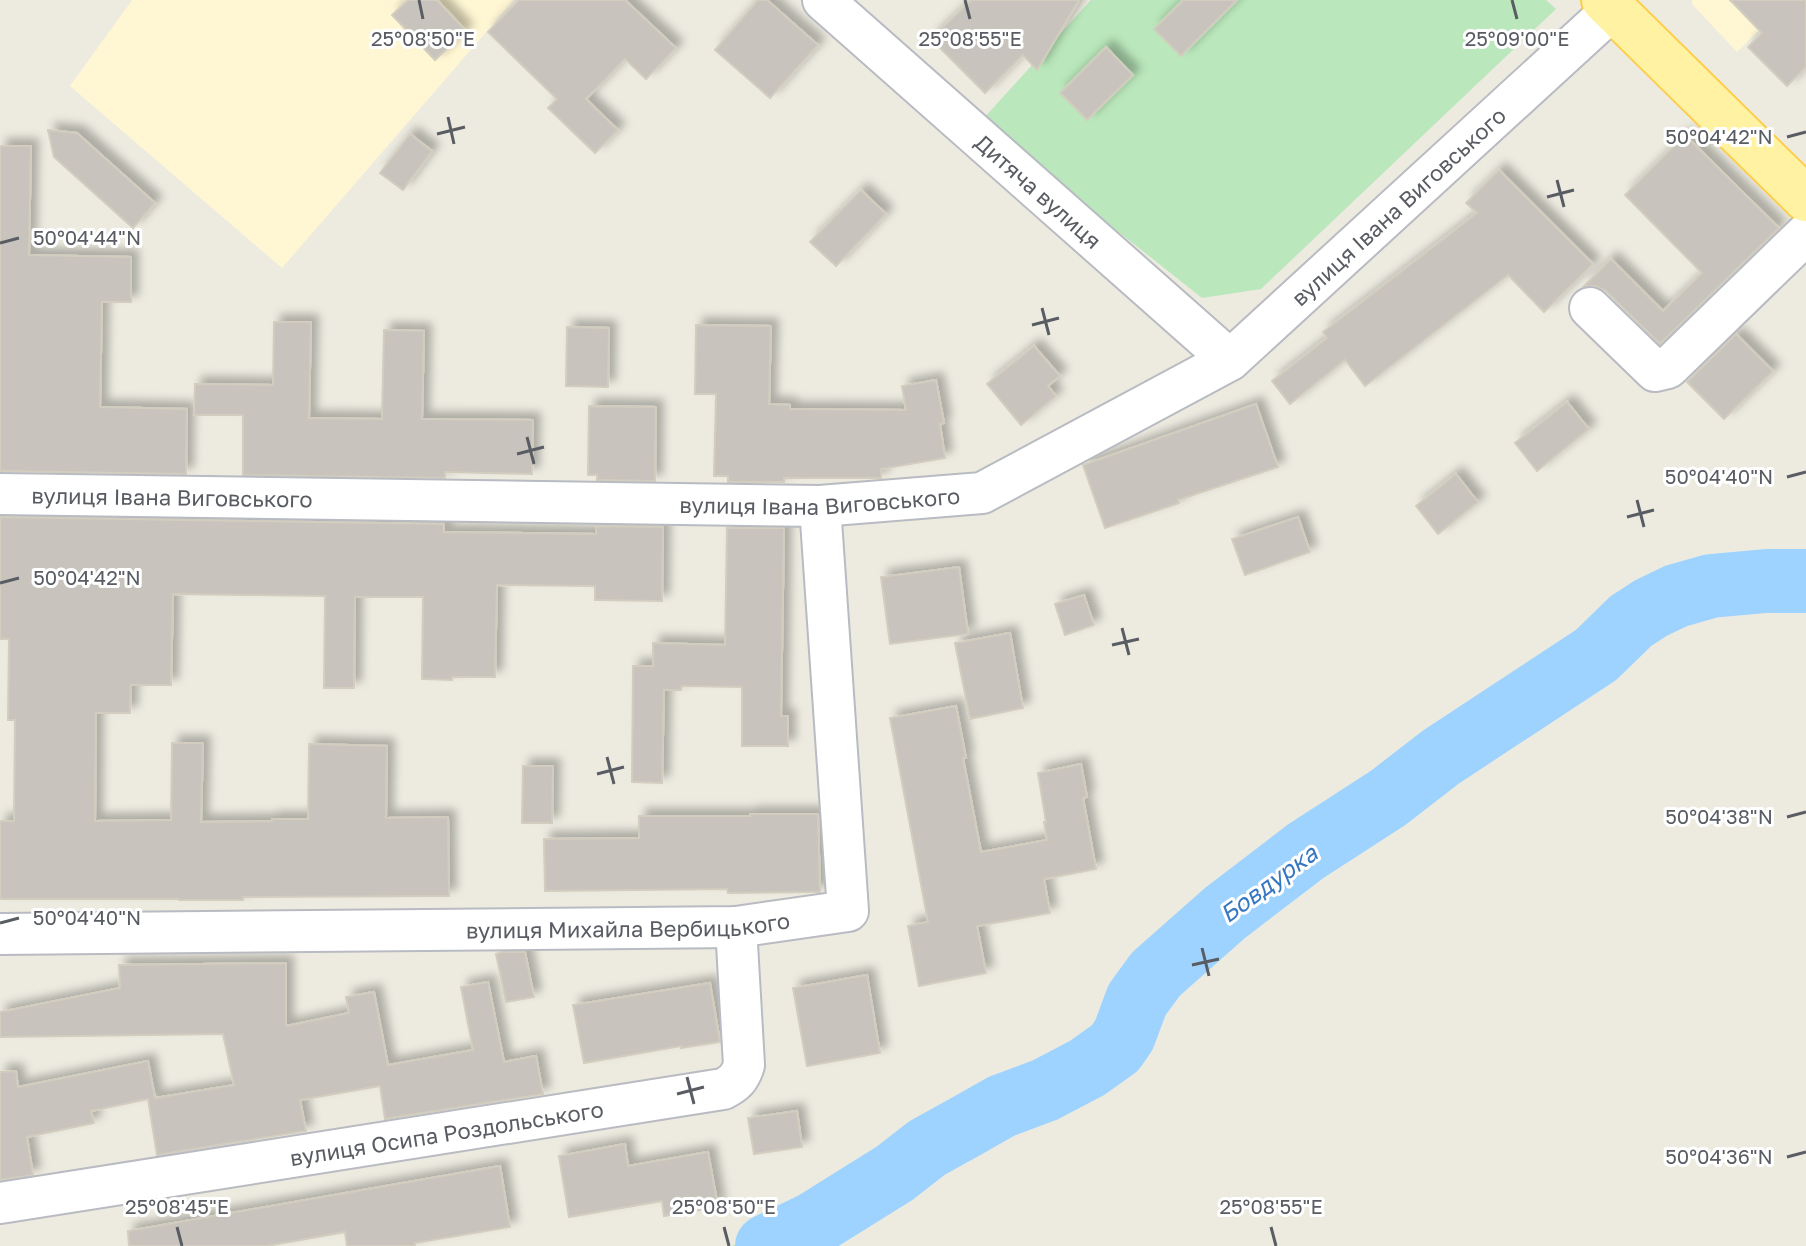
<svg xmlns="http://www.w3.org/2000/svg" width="1806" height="1246" font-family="'Golos Text',sans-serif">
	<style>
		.commercial { fill: #fff6d3 }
		.green { fill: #bae7bb }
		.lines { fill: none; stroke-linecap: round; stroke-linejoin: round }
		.river { stroke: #9ed3ff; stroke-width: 64 }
		.building { fill: #c8c4bd; stroke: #d2cdbe; stroke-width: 2; filter: url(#shadow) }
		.minor-casing { stroke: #b8bbc1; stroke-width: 44 }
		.major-casing { stroke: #fcce4b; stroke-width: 48 }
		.minor { stroke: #fff; stroke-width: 40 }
		.major { stroke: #fff2a3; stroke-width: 44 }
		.ticks { fill: none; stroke: #595d63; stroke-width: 3 }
		.labels { text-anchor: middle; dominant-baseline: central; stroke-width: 6; stroke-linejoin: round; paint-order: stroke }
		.street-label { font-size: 22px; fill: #595d63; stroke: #fff }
		.water-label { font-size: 24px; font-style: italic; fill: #3777c2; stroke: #fff }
		.ticks-label { font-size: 20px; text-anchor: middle; fill: #595d63; stroke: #fff; stroke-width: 6; stroke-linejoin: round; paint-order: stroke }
	</style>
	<defs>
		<filter id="shadow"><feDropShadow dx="7" dy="-7" stdDeviation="4" flood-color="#0004"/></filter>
	</defs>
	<rect width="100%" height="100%" fill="#edebe0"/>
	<path class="commercial" d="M132,0H514L282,268L70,86Z
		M1692,0H1790L1737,52L1692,4Z"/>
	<path class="green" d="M1091,0H1546L1556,9L1261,289L1202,298L1072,195L983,119Z
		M1806,570V592H1766L1715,598L1681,606L1655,617L1601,665L1572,685L1533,708L1443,769L1391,809L1311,860L1231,921L1167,979L1149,1004L1135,1038L1123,1055L1093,1076L1050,1099L1005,1118L933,1157L903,1181L861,1210L820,1234L795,1246H732L806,1212L845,1190L955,1117L995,1095L1078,1058L1101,1041L1117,1014L1123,999L1147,966L1181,940L1247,880L1299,843L1384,788L1431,751L1566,664L1588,648L1638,601L1670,586L1711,575Z"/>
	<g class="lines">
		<path class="river" d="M767,1246L815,1223L895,1173L927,1148L965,1127L1002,1106L1045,1090L1087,1068L1115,1048L1124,1035L1137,1000L1156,974L1225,913L1306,851L1388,798L1441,757L1596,655L1631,621L1651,608L1676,596L1711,586L1766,581H1806"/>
	</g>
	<path class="building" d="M408,0H437L466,31L435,60L392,15Z
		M519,0H625L676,48L646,79L625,59L586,99L618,130L595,153L548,108L557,99L488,32Z
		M758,0H767L818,45L770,98L715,50Z
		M971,0H1079L1037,70L1023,55L985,93L931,39Z
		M1183,0H1237L1181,56L1154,29Z
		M1730,0H1806V67L1787,86L1748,47L1762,33Z
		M1106,47L1133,75L1087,120L1060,93Z
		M48,130L77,133L155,203L133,228L54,157Z
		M410,134L432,151L403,190L380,173Z
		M1685,135L1779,228L1660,344L1606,291L1596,286H1584L1611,259L1663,311L1702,273L1625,195Z
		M0,146H31L29,255L131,257V302H102L100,407L187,409L186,474L0,471Z
		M1499,170L1593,264L1544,312L1508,275L1365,386L1345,360L1290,404L1272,381L1327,338L1323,332L1477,213L1466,203Z
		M861,190L886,214L836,266L810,242Z
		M274,322H311L309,418L382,419L384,330L424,331L422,419L533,420L532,474L445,472V478L243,475V415H194L195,384L273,385Z
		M696,325L771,326L769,404L790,405V409L906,410L902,386L936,380L944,423L940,424L945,458L881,469V478H784V482H728V476H714L716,394H695Z
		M567,327L609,328L608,387L566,386Z
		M1736,334L1773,371L1724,419L1687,382Z
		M1034,346L1060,376L1048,386L1056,396L1021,425L987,384Z
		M1567,402L1589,429L1537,471L1515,443Z
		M1256,404L1278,467L1178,500L1179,503L1105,528L1083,465Z
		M589,406L656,407L655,481L597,480V475H588Z
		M1456,474L1478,502L1438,534L1416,506Z
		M0,517L444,524V532L596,534V526L663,527L662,601L595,600V586L497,585L495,677H452V680L422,679L423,597H355L354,688H324L325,596L173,594L171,685H131L130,713H96L95,821L171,820L172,743H203L201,822L272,821V819H308L309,744L387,746L386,818L448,817L449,896L243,897V900H179V899H0V821H14L15,720H8L9,639H0Z
		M1298,517L1310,552L1245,575L1232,539Z
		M727,528H784L781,716H788V746H742V687L682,686L681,690H664L662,783L632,782L633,666H653V643L725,645Z
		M959,567L968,634L890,644L881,577Z
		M1084,595L1094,625L1065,635L1055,604Z
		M1010,633L1023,708L970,719L955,643Z
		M956,706L966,758H963L981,852L1047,840L1044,822H1046L1038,773L1081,764L1087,797L1083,798L1096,869L1044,879L1050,913L977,926L986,973L919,986L908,926L928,922L890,718Z
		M523,766H553L552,823H522Z
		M750,814H818L820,892L728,893L727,889L545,891L544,839L639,838V816H750Z
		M503,952H525L534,997L506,1002L496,954Z
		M286,963V1026L349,1013L346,997L374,992L388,1065L473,1050L461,987L488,982L504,1062L536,1056L543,1094L385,1119L380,1086L300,1100L306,1131L157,1155L148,1099L91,1111L94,1123L27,1137L33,1175L0,1180V1072L16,1071L18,1087L148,1061L155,1098L234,1085L223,1034L0,1037V1012L120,988L119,965Z
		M867,975L880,1053L807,1066L793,988Z
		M710,983L720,1042L681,1048V1046L584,1063L573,1005Z
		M797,1111L802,1147L754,1154L748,1118Z
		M625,1144L628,1166L708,1152L718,1207L664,1216L662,1201L569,1217L559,1156Z
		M500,1166L510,1227L415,1243V1246H347L345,1232L267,1246H129L128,1231Z"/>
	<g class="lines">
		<defs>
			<g id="minor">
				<path id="s1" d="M823,0L1230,360"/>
				<path d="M1590,308L1655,371L1668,368L1806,234"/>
				<path id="s2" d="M0,494L820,506L982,493L1230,360L1613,9"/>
				<path id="s3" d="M0,934L736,927L848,911L820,506"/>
				<path id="s4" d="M0,1203L723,1089C735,1083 740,1078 744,1065L736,927"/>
			</g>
			<path id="major" d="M1604,0L1806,199"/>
		</defs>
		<use href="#minor" class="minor-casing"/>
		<use href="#major" class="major-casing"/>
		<use href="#minor" class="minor"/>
		<use href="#major" class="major"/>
	</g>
	<path class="ticks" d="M419,0L423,19M965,0L970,19M1512,0L1517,19M448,117L454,144M437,134L465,127M1787,137L1806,132M1557,180L1564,207M1547,197L1574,190M0,243L19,238M1042,308L1049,335M1032,325L1059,318M527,437L534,464M517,454L544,447M1787,477L1806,472M1637,500L1644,527M1627,517L1654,510M0,583L19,578M1122,628L1129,655M1112,645L1139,639M607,757L614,784M597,774L624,767M1787,817L1806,812M0,923L19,918M1202,948L1209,976M1192,965L1219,959M687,1077L694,1104M677,1094L704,1087M1787,1157L1806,1152M177,1227L182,1246M724,1227L729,1246M1271,1227L1276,1246"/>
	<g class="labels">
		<g class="street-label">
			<text stroke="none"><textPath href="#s1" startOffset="288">Дитяча вулиця</textPath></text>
			<text stroke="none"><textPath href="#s2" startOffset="1492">вулиця Івана Виговського</textPath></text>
			<text stroke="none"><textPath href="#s2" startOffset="172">вулиця Івана Виговського</textPath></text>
			<text stroke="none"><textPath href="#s2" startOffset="820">вулиця Івана Виговського</textPath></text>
			<text stroke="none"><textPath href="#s3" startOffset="628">вулиця Михайла Вербицького</textPath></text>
			<text stroke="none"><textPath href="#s4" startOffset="452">вулиця Осипа Роздольського</textPath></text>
		</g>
		<g class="water-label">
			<text transform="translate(1268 883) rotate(-36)">Бовдурка</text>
		</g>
	</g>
	<g class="ticks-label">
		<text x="423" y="46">25°08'50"E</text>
		<text x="970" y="46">25°08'55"E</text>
		<text x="1517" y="46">25°09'00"E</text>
		<text x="1719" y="144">50°04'42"N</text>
		<text x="87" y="245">50°04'44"N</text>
		<text x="1719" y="484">50°04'40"N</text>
		<text x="87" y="585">50°04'42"N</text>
		<text x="1719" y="824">50°04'38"N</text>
		<text x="87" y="925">50°04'40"N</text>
		<text x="1719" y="1164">50°04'36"N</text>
		<text x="177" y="1214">25°08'45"E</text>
		<text x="724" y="1214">25°08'50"E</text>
		<text x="1271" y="1214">25°08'55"E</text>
	</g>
</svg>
